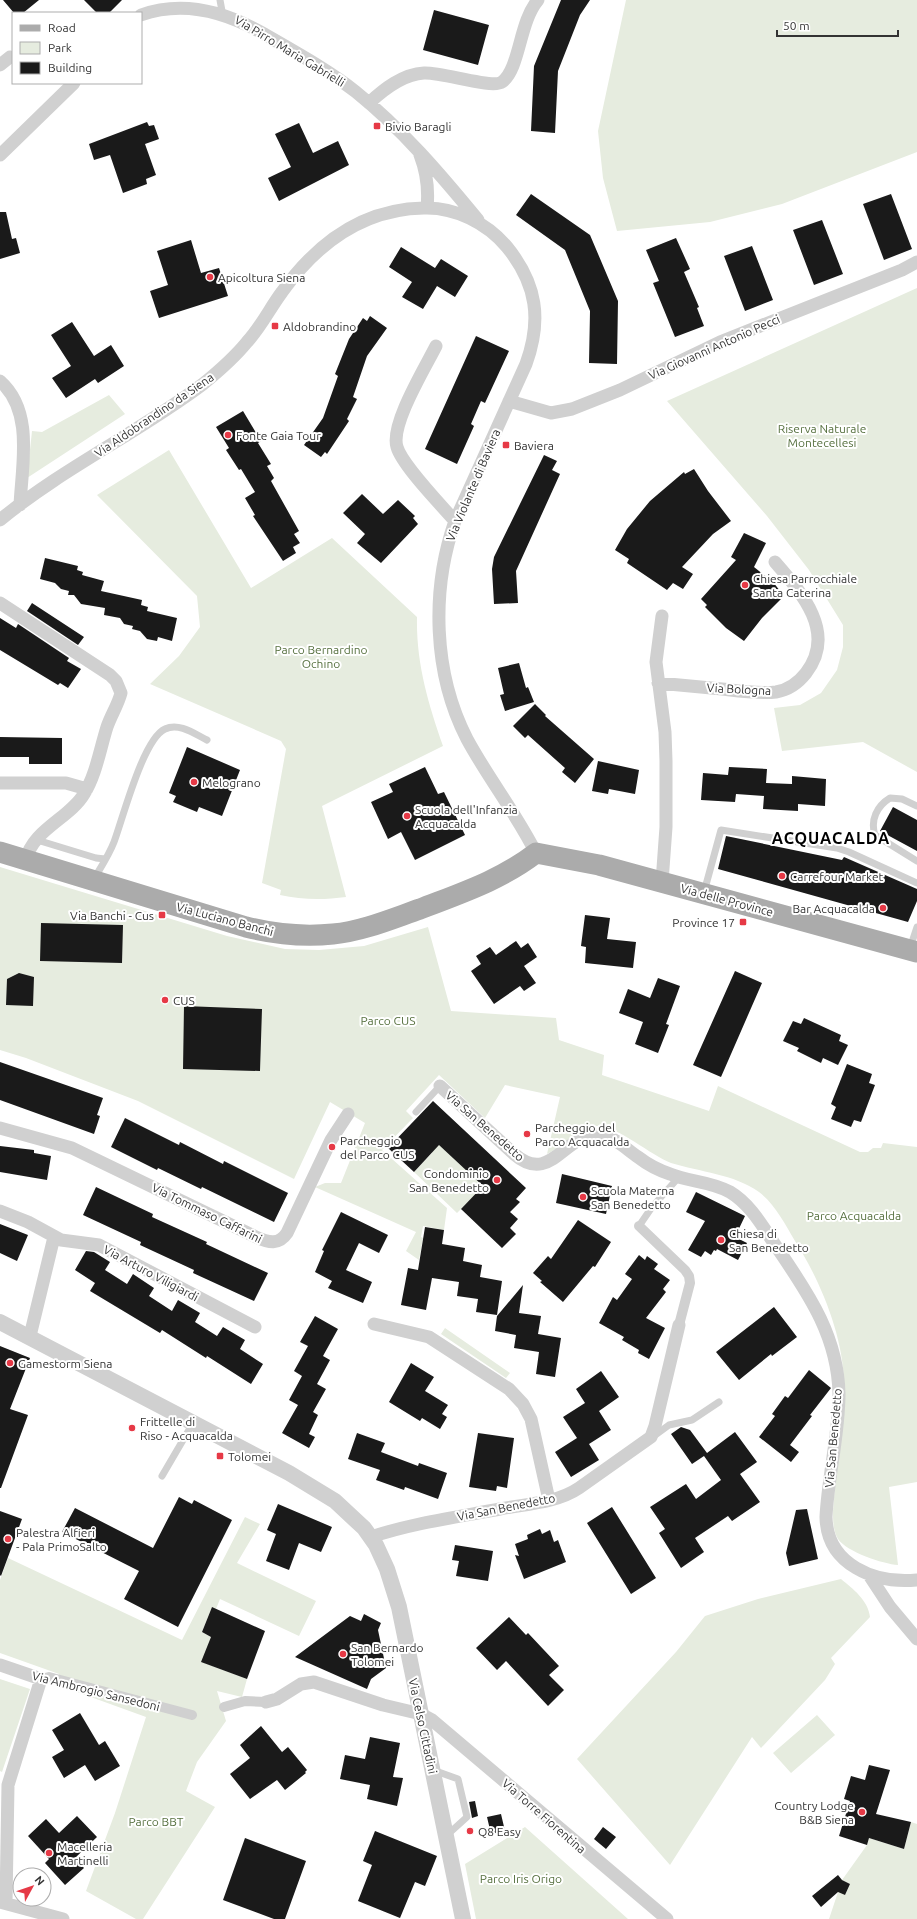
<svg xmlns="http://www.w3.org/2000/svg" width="917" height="1919" font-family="Ubuntu,sans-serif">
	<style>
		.green { fill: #e6ecdf }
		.building { fill: #1a1a1a }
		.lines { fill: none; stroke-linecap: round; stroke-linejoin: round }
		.service { stroke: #d0d0d0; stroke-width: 7 }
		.pedestrian { stroke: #d0d0d0; stroke-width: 10 }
		.minor { stroke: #d0d0d0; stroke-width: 13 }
		.tertiary { stroke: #d0d0d0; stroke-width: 16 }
		.primary { stroke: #ababab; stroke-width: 21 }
		.poi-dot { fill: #e63946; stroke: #fff; stroke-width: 1.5 }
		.labels { text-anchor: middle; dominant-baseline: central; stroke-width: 4; stroke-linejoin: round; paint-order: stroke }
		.street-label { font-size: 12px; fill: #333; stroke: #fff }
		.poi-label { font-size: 12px; fill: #333; stroke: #fff; text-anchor: start }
		.park-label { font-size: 12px; fill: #56703f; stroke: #fff }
		.district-label { font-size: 16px; font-weight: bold; letter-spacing: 1px; fill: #000; stroke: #fff }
	</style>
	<rect width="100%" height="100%" fill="#fff"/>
	<path class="green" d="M626,0H917V152L782,204L710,222L617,231L603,178L598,131Z
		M917,288V772L863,742L782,751L774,708L800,705L821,693L837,670L843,647V625L809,570L767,516L667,401Z
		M109,395L125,414L27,478L32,431L42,432Z
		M169,450L251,588L332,538L417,617C416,663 428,703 443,746L322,806L346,897C324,900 302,900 280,895L281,890L262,883L286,749L281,741L150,684L179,656L200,627L197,596L97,495Z
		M0,867L227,936L285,949L319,950L364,946L428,927L451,1011L556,1018L559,1040L604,1055L602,1075L709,1111L718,1086L860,1152H868L873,1148H881L883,1143L917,1147V1482L889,1487L898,1565C883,1564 847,1552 838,1539C833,1531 833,1520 833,1511C835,1482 838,1453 841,1424C842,1410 845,1396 844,1382C843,1335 820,1280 795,1241C785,1224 775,1204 759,1192C734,1174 700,1172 671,1163C649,1155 612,1120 590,1127C575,1132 562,1147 547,1154L560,1097L505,1085L485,1118L439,1075L406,1111L413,1118L382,1150L447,1208L444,1230L423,1226L421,1237L423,1238L419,1260L406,1251L416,1232L315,1187L325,1183H341L365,1123L330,1102L294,1179L138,1101L26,1058L0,1050Z
		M432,1134L498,1200L473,1197L457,1213L414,1172L432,1153Z
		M445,1328L510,1373L506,1378L441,1334Z
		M245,1517L260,1524L237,1563L316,1601L299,1636L220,1599L216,1609L212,1607L202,1632L211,1637L202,1662L247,1679L242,1697L217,1691L226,1721L197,1762L186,1791L215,1807L143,1919H136L86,1891L115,1813L146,1717L55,1684L59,1674L0,1653V1580L8,1558L182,1640Z
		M841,1579C853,1589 868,1600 870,1617L831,1658L835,1664L825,1680L761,1748L752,1737L670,1865L577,1759L676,1652L705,1616L758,1599Z
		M0,1679L30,1689L2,1772L0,1771Z
		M817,1715L835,1735L791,1773L773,1753Z
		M911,1822L917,1824V1919H829L838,1892L845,1895L850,1884L842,1880L867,1845L869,1838L904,1849Z
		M525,1827L628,1919H476L465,1864Z"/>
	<path class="building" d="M3,0H39L23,13H14Z
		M84,0H122L109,13H97Z
		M561,0H590L580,15L558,71L555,133L531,131L534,66Z
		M434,10L489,25L478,65L423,50Z
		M147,122L149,126L154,125L159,139L145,144L156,175L146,179L147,184L123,193L110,155L94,160L89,144Z
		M299,123L313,153L338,141L349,165L279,201L268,178L291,167L275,134Z
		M531,194L590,235L618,301L617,364L589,363L590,311L565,250L516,215Z
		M891,194L912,249L884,260L863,204Z
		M0,212H6L12,239L16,238L20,253L0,259Z
		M822,220L843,274L814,285L793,230Z
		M676,238L690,269L684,272L699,307L697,308L704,326L675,337L653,283L659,281L646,250Z
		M191,240L201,273L219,268L228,296L159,318L150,291L168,285L157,251Z
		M752,246L773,300L745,311L724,256Z
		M401,247L435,268L441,259L468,276L455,297L437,286L423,309L402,297L412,282L389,267Z
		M370,316L387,328L367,356L353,397L357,399L347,419L349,421L327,454L325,452L321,457L304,445L323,418L338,376L335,374L349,339L363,318L367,321Z
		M72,322L94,356L111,345L124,366L98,383L95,379L66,398L52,378L71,366L51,335Z
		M476,336L509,351L485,403L481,401L471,424L474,426L457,464L425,449Z
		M243,411L261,441L258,443L271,464L267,466L274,478L271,481L299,531L294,534L300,543L293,547L296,553L283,561L253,516L255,515L245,498L255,492L241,469L239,470L226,450L229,448L216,427Z
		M544,455L557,461L552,470L560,474L516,571L518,603L494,604L492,569L494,557Z
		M694,469L708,491L731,521L713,534L682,567L693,574L683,589L673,583L667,590L627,563L629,559L615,550L627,529L650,501L684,472L685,474Z
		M362,494L383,514L398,500L415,516L413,518L418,524L381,563L357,543L365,534L343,513Z
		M744,533L766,543L754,567L773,582L784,596L762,618L744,641L726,628L705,607L707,605L701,599L736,560L731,557Z
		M45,558L78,566L77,570L83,572L82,575L104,581L101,591L142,600L141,605L148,607L147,611L177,618L172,641L158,637L157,641L147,639L140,631L132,629L133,626L124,624L120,618L104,615L105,608L81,604L74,595H68L69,591L61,589L55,583L40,579Z
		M32,603L84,637L78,645L27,611Z
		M0,618L16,628L18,624L69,658L67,661L81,669L68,688L60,683L58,685L0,650Z
		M519,663L526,688L528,687L534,702L505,711L500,695L504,694L498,668Z
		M535,704L546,715L545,716L594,759L575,783L562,772L565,768L528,735L525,738L513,726Z
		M0,737L62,738V764H29V757H0Z
		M187,747L240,770L222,816L199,807L197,812L173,802L176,796L169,793Z
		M598,761L639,770L635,794L609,789L608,794L592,791Z
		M425,767L438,794L444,792L465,835L415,860L401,832L388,839L371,802L393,792L389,784Z
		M729,767L767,769L766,783L792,784V776L826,779L825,806L798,804V811L763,809L764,796L736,794L735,802L701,800L703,773L728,775Z
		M893,807L917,820V851L880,831Z
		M726,836L842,860L844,857L917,889V901L908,922L718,869Z
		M585,915L610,918L607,939L636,942L633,968L585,963L586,947L581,946Z
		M41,923L123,925L122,963L40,961Z
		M516,941L521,948L528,943L537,957L524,966L536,983L524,991L520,986L494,1004L471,971L481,964L476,956L490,947L496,955Z
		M735,971L762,983L721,1077L693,1065Z
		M19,973L34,977L33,1006L6,1005L7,979Z
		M658,978L680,986L666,1024L669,1025L658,1053L635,1044L643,1022L619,1013L628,989L650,998Z
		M184,1006L262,1009L260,1071L183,1069Z
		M804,1018L841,1035L839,1041L848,1045L838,1065L823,1058L821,1063L797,1051L799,1048L783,1041L793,1021L801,1024Z
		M0,1062L103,1098L97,1115L100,1116L94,1134L0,1100Z
		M847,1064L872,1074L869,1083L875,1085L861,1122L854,1120L851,1127L831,1119L836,1107L831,1104Z
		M433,1101L526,1188L516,1199L520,1202L510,1212L518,1219L510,1228L516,1234L502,1248L461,1209L483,1186L439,1145L414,1172L388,1148Z
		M125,1118L179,1145L180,1142L223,1164L224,1161L288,1193L274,1222L202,1187L201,1189L158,1168L157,1170L111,1147Z
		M0,1146L34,1150V1153L51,1156L47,1180L0,1172Z
		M562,1174L612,1186L606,1214L556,1203Z
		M96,1187L153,1214L152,1217L207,1242L206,1244L268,1273L254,1301L193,1273L194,1270L140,1245L141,1242L83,1215Z
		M696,1192L745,1216L735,1237L747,1243L738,1260L717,1249L716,1251L714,1250L711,1255L705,1251L701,1257L688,1250L705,1221L686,1212Z
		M341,1212L388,1235L379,1253L359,1243L346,1270L372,1282L363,1303L328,1288L332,1281L315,1272L324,1251L322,1250Z
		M578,1220L611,1242L595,1267L593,1266L563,1302L540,1282L542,1281L533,1273L548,1256L551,1259Z
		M0,1224L28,1235L17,1261L0,1253Z
		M425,1227L444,1230L442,1244L465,1248L463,1261L482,1265L480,1277L502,1281L497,1315L476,1312L478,1299L457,1296L459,1282L432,1278L426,1310L401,1305L408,1268L418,1270Z
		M86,1251L94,1252L110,1262L105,1270L127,1284L133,1274L154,1288L149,1296L172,1311L178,1300L200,1313L195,1322L217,1336L223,1327L245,1340L240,1349L263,1364L251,1384L207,1356L206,1358L162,1330L160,1333L90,1291L95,1283L75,1270Z
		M639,1255L645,1260L647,1256L658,1264L654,1269L670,1280L663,1289L666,1292L646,1318L665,1328L649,1359L638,1353L639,1350L622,1340L624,1337L599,1323L613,1297L617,1300L632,1279L625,1274Z
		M523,1285L519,1313L541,1316L538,1334L561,1338L555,1377L536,1374L539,1352L514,1348L516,1335L495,1331L497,1316Z
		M774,1307L797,1337L772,1356L771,1354L739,1380L716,1352Z
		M315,1316L338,1329L323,1356L330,1360L317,1384L326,1389L313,1412L318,1415L309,1434L315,1437L309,1448L282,1433L298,1405L289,1400L302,1376L294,1371L308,1346L300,1342Z
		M0,1346L30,1358L10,1409L28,1415L1,1488H0Z
		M411,1363L434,1377L425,1391L448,1405L442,1414L447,1417L440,1429L422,1418L420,1421L389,1402Z
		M809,1370L831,1388L810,1415L812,1416L790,1445L799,1452L791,1462L759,1437L775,1416L772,1414L785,1396L788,1398Z
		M601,1371L619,1397L599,1411L611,1430L589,1444L599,1460L571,1477L555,1452L577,1438L563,1417L585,1403L576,1389Z
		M681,1427L690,1430L707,1453L735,1432L757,1462L740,1474L760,1502L732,1521L728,1516L695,1538L704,1552L681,1568L659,1533L665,1529L650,1507L686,1484L696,1499L721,1480L704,1456L692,1464L671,1434Z
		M357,1433L385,1443L381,1452L418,1466L419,1463L447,1473L438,1499L405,1487L404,1490L376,1480L380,1470L348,1459Z
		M478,1433L514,1438L507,1488L497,1486L496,1491L469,1487Z
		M179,1497L192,1504L194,1500L232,1520L178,1627L124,1599L139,1571L62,1532L75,1508L153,1548Z
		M278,1504L332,1527L321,1552L299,1543L289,1570L266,1561L276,1534L267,1530Z
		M612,1507L656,1578L631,1594L587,1523Z
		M807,1509L818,1559L789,1566L786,1553L796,1510Z
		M0,1511L22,1519L1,1576L0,1575Z
		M540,1529L542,1534L550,1530L554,1542L558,1540L566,1562L524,1579L515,1555L519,1556L515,1544L528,1539L527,1535Z
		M455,1545L493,1551L488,1581L456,1576L459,1561L452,1560Z
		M212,1607L265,1631L247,1679L201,1662L211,1637L202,1632Z
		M364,1614L381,1623L378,1630L386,1668L371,1679L367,1689L295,1657L350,1616L361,1621Z
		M509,1617L526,1635L528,1633L559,1666L549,1675L564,1690L548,1706L506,1661L497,1670L476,1648Z
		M80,1713L99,1745L105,1741L120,1766L95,1781L85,1765L64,1778L52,1757L64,1750L52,1730Z
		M261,1726L282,1752L288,1747L307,1770L305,1772L306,1773L285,1790L277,1780L250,1799L230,1774L250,1758L240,1745Z
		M370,1737L400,1743L393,1777L403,1778L397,1806L367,1799L370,1785L340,1779L345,1755L365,1759Z
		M869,1765L890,1770L876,1814L911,1822L904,1849L869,1838L867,1845L839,1836L850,1801L844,1799L851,1776L865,1780Z
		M475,1801L478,1816L472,1818L469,1802Z
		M501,1814L505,1831L491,1834L487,1817Z
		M77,1816L97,1837L75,1858L84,1868L65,1885L45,1863L49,1859L28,1836L46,1819L59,1833Z
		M603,1827L616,1837L606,1849L594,1839Z
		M375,1831L437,1856L425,1886L415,1882L400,1918L358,1901L372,1865L363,1861Z
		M245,1838L306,1861L285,1919H274L223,1900Z
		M838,1875L842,1880L850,1884L845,1895L838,1892L821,1907L812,1896Z"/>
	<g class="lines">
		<path class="service" d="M220,0L222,11
			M917,806L902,799L890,798C877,806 870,820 875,835L917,861
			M37,840L96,858L105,859
			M94,879C101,867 109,855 114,842C123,818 143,739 165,729C179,722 195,734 207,740
			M704,892L721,830L837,848L849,852L917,883
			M910,948L917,927
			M416,1112L440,1086
			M639,1226L652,1207L679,1177
			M654,1436L669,1425L692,1420L719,1402
			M162,1476L193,1423
			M433,1770L458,1779L467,1817L446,1836"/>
		<path class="pedestrian" d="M639,1226L685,1270L689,1276L690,1283L679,1325
			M41,1679L49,1677L192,1715
			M224,1707L245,1701L266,1702"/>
		<path class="minor" d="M141,15C183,0 226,12 264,34C295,52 328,70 356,92C402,129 441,175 478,220
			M0,65L10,57
			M369,103C384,89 403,74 424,73C442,72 492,89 502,82C520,69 519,22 538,0
			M0,155L74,83
			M420,155C427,173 429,188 427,208
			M436,346C425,368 390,425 397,447C402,465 441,505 455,521
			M0,381C34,411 22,464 20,505
			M509,401L551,413L572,409L620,390L720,342L902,270L917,262
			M0,520C63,468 138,433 203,384C219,371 234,358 247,342C261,327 270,308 282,292C317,243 362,209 424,208C455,207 487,223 507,247C537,284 542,320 526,364L455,521C431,590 433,673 467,739C488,778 516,813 536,853
			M0,603L110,675L116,681L121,693C118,705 111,715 107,727C100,749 96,775 84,794C70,818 32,830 26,860
			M662,616L656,662L665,732L666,761V827L662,882
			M658,683C679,685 701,687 722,689C739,691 759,694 776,692C788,690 799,682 806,673C837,633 802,593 775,562
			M0,783H66L87,789
			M440,1086L514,1154C551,1186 564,1133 599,1135C614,1136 626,1149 638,1157C647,1164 658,1170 670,1174C689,1182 711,1181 730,1192C752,1205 765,1231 780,1252C810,1296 838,1338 839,1394C839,1435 828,1476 826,1517C827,1565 875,1584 917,1580
			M0,1128L72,1148L256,1237C269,1243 279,1245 287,1233L331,1140L348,1114
			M0,1211L28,1222L61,1240L99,1245L255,1327
			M374,1324L429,1337L509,1389L523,1404L531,1419L549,1500
			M30,1336L54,1237
			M371,1537C413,1523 457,1517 500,1509C526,1504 557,1503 579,1488L651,1437L655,1426L679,1325
			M869,1575L890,1607L917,1639
			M0,1665L41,1679L8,1785L6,1903
			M266,1702L277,1699L301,1684L314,1682L383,1705L421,1714L432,1720L667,1919
			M0,1902L63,1919"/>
		<path class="tertiary" d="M0,1322L289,1473L335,1501L364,1528L376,1545L387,1569L399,1607L463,1919"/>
		<path class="primary" d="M0,852L246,927C274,934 303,937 333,934C363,931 391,919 420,909C461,893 501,880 536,853L599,865L917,952"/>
	</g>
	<g class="poi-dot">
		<rect x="373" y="122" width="8" height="8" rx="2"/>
		<circle cx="210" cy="277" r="4"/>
		<rect x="271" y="322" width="8" height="8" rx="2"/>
		<circle cx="228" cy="435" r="4"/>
		<rect x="502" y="441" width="8" height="8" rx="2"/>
		<circle cx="745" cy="585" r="4"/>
		<circle cx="194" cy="782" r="4"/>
		<circle cx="407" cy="816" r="4"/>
		<circle cx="782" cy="876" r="4"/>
		<circle cx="883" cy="908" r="4"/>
		<rect x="158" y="911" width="8" height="8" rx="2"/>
		<rect x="739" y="918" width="8" height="8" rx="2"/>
		<circle cx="165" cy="1000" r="4"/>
		<circle cx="527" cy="1134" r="4"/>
		<circle cx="332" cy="1147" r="4"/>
		<circle cx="497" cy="1180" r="4"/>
		<circle cx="583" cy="1197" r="4"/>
		<circle cx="721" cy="1240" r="4"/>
		<circle cx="10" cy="1363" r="4"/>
		<circle cx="132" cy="1428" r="4"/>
		<rect x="216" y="1452" width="8" height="8" rx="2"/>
		<circle cx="8" cy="1539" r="4"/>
		<circle cx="343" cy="1654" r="4"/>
		<circle cx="862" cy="1812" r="4"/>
		<circle cx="470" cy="1831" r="4"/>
		<circle cx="49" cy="1853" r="4"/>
	</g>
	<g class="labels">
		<g class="street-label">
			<text transform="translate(290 51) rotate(31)">Via Pirro Maria Gabrielli</text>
			<text transform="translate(714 347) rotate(-24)">Via Giovanni Antonio Pecci</text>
			<text transform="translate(154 415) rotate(-34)">Via Aldobrandino da Siena</text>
			<text transform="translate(473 485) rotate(-67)">Via Violante di Baviera</text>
			<text transform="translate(739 689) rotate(3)">Via Bologna</text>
			<text transform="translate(727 900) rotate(15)">Via delle Province</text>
			<text transform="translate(225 919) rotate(15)">Via Luciano Banchi</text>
			<text transform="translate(485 1126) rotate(41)">Via San Benedetto</text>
			<text transform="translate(207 1213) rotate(26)">Via Tommaso Caffarini</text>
			<text transform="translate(151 1273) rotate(28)">Via Arturo Viligiardi</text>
			<text transform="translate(833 1438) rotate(-85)">Via San Benedetto</text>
			<text transform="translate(506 1507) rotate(-11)">Via San Benedetto</text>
			<text transform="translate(96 1691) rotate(14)">Via Ambrogio Sansedoni</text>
			<text transform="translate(423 1726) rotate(78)">Via Celso Cittadini</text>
			<text transform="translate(544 1816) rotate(41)">Via Torre Fiorentina</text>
		</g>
		<g class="poi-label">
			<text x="385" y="126">Bivio Baragli</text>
			<text x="218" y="277">Apicoltura Siena</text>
			<text x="283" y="326">Aldobrandino</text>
			<text x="236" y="435">Fonte Gaia Tour</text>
			<text x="514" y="445">Baviera</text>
			<text x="753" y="578">Chiesa Parrocchiale<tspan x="753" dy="14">Santa Caterina</tspan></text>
			<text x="202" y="782">Melograno</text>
			<text x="415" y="809">Scuola dell'Infanzia<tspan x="415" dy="14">Acquacalda</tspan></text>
			<text x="790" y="876">Carrefour Market</text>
			<text x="875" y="908" text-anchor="end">Bar Acquacalda</text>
			<text x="154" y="915" text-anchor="end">Via Banchi - Cus</text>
			<text x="735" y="922" text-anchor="end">Province 17</text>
			<text x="173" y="1000">CUS</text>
			<text x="535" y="1127">Parcheggio del<tspan x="535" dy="14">Parco Acquacalda</tspan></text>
			<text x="340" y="1140">Parcheggio<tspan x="340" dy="14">del Parco CUS</tspan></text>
			<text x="489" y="1173" text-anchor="end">Condominio<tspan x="489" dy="14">San Benedetto</tspan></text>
			<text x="591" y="1190">Scuola Materna<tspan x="591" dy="14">San Benedetto</tspan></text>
			<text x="729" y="1233">Chiesa di<tspan x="729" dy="14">San Benedetto</tspan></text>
			<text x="18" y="1363">Gamestorm Siena</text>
			<text x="140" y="1421">Frittelle di<tspan x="140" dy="14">Riso - Acquacalda</tspan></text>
			<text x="228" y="1456">Tolomei</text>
			<text x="16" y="1532">Palestra Alfieri<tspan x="16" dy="14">- Pala PrimoSalto</tspan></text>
			<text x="351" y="1647">San Bernardo<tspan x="351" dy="14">Tolomei</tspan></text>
			<text x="854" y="1805" text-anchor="end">Country Lodge<tspan x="854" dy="14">B&amp;B Siena</tspan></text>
			<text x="478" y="1831">Q8 Easy</text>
			<text x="57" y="1846">Macelleria<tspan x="57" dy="14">Martinelli</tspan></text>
		</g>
		<g class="park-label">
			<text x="822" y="428">Riserva Naturale<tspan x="822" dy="14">Montecellesi</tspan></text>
			<text x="321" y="649">Parco Bernardino<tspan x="321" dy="14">Ochino</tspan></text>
			<text x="388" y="1020">Parco CUS</text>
			<text x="854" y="1215">Parco Acquacalda</text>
			<text x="156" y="1821">Parco BBT</text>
			<text x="521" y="1878">Parco Iris Origo</text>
		</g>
		<g class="district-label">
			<text x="831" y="838">ACQUACALDA</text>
		</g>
	</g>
	<rect x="12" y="12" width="130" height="72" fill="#ffffff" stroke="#adadad"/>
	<rect x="20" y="25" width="20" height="6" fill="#ababab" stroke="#adadad"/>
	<text x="48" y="32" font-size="12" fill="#333333">Road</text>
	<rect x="20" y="42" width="20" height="12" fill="#e6ecdf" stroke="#adadad"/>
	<text x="48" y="52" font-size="12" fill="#333333">Park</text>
	<rect x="20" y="62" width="20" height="12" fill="#1a1a1a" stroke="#adadad"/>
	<text x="48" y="72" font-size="12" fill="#333333">Building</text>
	<g transform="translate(32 1887) rotate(50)"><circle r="19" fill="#ffffff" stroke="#adadad"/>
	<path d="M0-3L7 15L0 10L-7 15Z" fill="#e63946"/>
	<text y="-6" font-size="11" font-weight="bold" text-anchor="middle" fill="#333333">N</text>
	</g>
	<path d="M777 30v6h121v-6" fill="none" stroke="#333333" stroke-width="2"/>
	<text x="783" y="30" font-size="12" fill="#333333" stroke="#ffffff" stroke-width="3" paint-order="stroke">50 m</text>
</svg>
